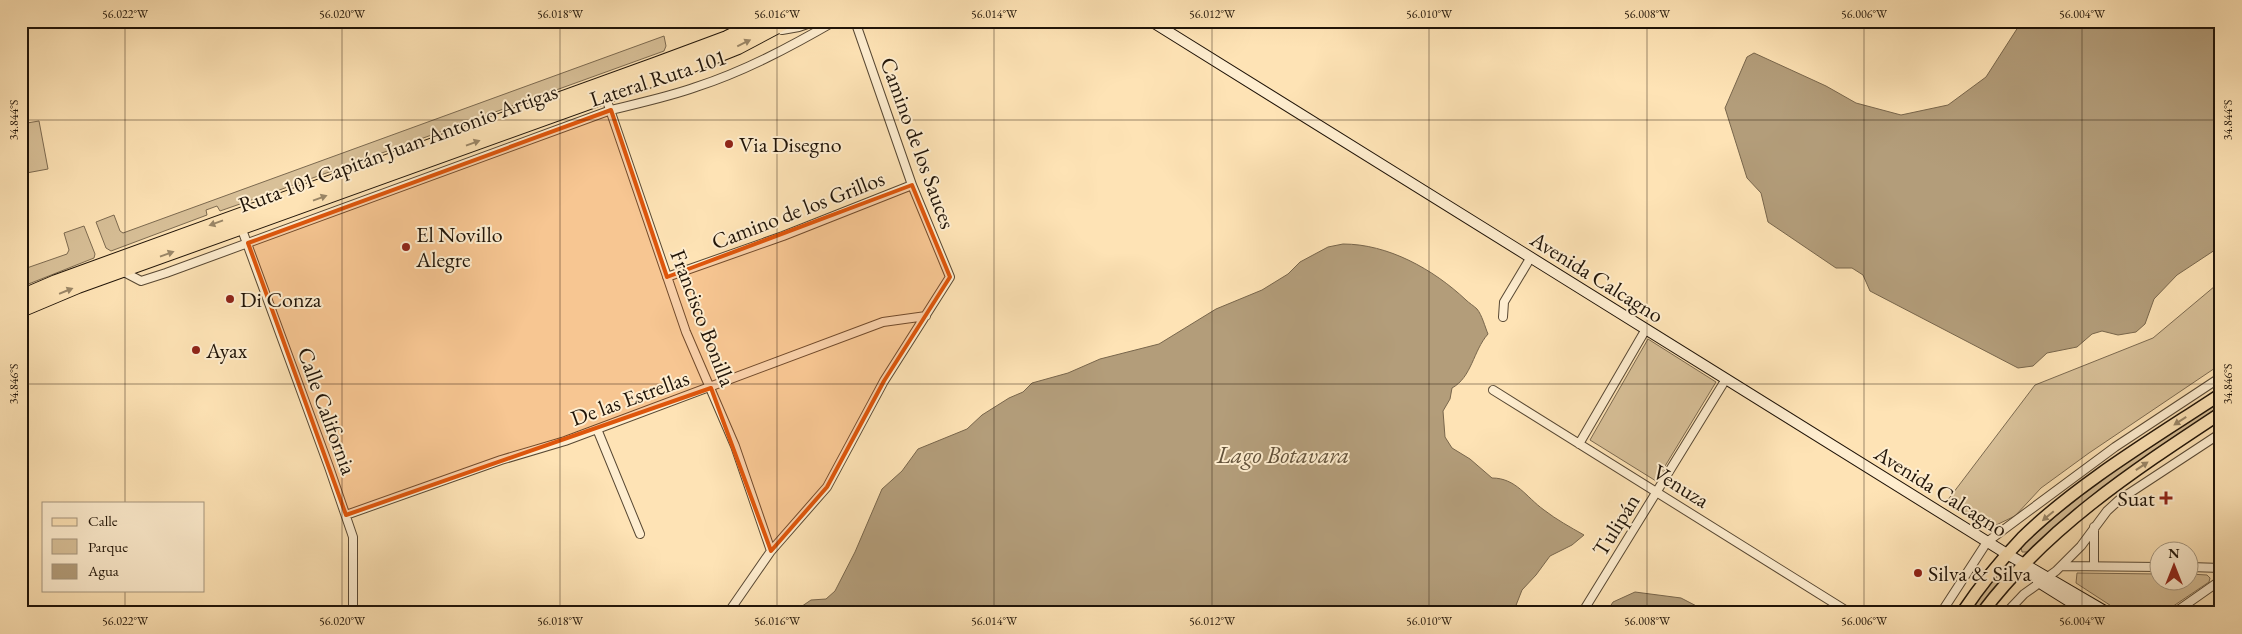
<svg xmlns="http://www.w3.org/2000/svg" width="2242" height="634" font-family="'EB Garamond',serif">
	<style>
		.green { fill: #d8c098; stroke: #7c6a50 }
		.water { fill: #b39d7a; stroke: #78664c }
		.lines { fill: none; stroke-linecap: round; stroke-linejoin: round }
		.street-casing { stroke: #584833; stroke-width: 10 }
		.secondary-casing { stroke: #201408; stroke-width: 12 }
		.primary-casing { stroke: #201408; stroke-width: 14 }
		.highway-casing { stroke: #201408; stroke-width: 16 }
		.street { stroke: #feedcf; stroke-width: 8 }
		.secondary { stroke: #feedcf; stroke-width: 10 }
		.primary { stroke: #fee3b5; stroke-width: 11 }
		.highway { stroke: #fee3b5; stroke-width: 14 }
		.oneway { fill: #9a8667 }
		.marked { fill: #de560c; fill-opacity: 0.2; stroke: #de560c; stroke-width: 4; stroke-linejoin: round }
		.ticks { fill: none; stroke: #201408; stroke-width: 1; stroke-opacity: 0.45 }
		.poi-dot { fill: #8f2418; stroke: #feedcf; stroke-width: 2 }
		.labels { text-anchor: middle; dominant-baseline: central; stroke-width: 4; stroke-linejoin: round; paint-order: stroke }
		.street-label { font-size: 22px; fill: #201408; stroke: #feedcf }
		.poi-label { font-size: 22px; fill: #201408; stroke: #feedcf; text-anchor: start }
		.water-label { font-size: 24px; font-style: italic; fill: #62523b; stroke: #feedcf }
		.neatline { fill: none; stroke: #201408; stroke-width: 2 }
		.ticks-label { font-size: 12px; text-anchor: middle; fill: #201408 }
	</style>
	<rect width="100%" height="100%" fill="#fee3b5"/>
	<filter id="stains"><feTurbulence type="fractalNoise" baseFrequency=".004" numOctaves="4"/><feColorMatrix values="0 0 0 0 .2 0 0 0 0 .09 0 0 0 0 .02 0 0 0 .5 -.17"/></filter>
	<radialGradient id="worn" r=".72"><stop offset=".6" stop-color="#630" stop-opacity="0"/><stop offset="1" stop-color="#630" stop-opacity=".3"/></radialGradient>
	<path class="green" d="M664,36L666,46L664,51L260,197L220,211L217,206L206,210L207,215L111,251L106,248L96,222L114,215L120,231L123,233Z
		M39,121L48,169L21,174V124Z
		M84,226L95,254L94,258L21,287V270L67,254L69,250L64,233Z
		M2221,281V364L2089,453L2041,488L2015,516L1992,527L1947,501L2035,385L2153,338Z
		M1648,339L1716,382L1656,481L1590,440Z
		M2221,399V408L2116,479L2071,513L2028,552H2022L2021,547L2064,509L2112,472Z
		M2004,568L2008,571L2006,575L1976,613H1968L2001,570Z
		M2077,573L2159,574L2160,582H2190V574L2207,575L2210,578L2209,582L2163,613H2122L2076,583Z"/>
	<path class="water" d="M2022,21H2221V246L2177,275L2154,299L2145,324L2136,332L2118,335L2102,331L2092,334L2077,347L2047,353L2033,366L2018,368L1870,291L1863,275L1852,268H1836L1768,222L1761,193L1747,178L1725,108L1747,57L1754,53L1826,86L1856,103L1901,115L1948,105L1986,77Z
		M1343,244C1388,244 1433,269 1466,300C1469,303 1474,306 1477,309C1482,315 1485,327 1488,334C1473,351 1472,377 1452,388L1450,399L1443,411L1445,437L1452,448L1470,459L1492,478C1516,478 1526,497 1544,510C1557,520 1570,527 1584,535L1572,545L1550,556L1536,575L1522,590L1513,613H792L811,600L826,599L835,591L855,552L882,489L902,471L918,449L967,429L982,415L1009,398L1023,392L1032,383L1068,373L1100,359L1159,344L1216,309L1262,290L1288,274L1300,262L1328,247Z
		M1635,592L1681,598L1710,613H1606L1613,602Z"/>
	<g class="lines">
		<defs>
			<path id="street" d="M782,30L799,27L816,21
				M605,95L686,332L735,446L771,551
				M241,227L329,467L353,537V613
				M122,271L141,281L166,273L611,110C639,103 668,97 696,87C745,71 790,47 835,21
				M667,277L783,236L912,185
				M1503,317L1504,302L1531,257
				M1493,390L1850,613
				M597,429L640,534
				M1579,444L1646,329
				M346,515L501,460L565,441L883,322L926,316
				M2094,527V565
				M2062,566L2160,567
				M2190,567L2221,568
				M728,613L771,551L827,487L884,381L950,277L912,185L855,21
				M1582,613L1726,379
				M1941,613L1987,542L2115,447L2221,377
				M2006,613L2024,594L2056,571L2081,546L2107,511L2119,500L2221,433
				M2174,613L2221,580"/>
			<path id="secondary" d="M1151,21L2007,554L2108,613
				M2028,569L2040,583L2088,613"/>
			<path id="primary" d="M1962,613C1980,586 2000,561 2022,538C2078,483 2156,437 2221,394
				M1982,613C2046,528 2133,471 2221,413"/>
			<path id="highway" d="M21,297L56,282L657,64L727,38L761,21
				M21,310L78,286L698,63L738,47L787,21"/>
		</defs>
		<use href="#street" class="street-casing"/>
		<use href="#secondary" class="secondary-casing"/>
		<use href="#primary" class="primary-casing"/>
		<use href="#highway" class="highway-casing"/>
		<use href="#street" class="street"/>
		<use href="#secondary" class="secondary"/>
		<use href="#primary" class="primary"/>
		<use href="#highway" class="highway"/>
	</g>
	<defs><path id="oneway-solid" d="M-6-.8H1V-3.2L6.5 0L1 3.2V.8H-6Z" transform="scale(1.25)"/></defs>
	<g class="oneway">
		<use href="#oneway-solid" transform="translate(744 43) rotate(-26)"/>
		<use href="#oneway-solid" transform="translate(473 143) rotate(-20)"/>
		<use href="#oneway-solid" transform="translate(320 198) rotate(-20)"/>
		<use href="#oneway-solid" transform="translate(216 223) rotate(160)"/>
		<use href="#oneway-solid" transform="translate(167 254) rotate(-20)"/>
		<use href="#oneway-solid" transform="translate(66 291) rotate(-22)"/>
		<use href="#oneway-solid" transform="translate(2180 421) rotate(147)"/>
		<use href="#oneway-solid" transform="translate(2142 466) rotate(-34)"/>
		<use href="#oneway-solid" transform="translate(2048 516) rotate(140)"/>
	</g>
	<path class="marked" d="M611,110L667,277L912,185L950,277L884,381L827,487L771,551L711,388L346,515L248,243Z"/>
	<path class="ticks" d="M125,21V503M342,21V613M560,21V613M777,21V613M994,21V613M1212,21V613M1429,21V613M1647,21V613M1864,21V613M2082,21V613M21,120H2221M21,384H2221M125,590V613"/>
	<g class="poi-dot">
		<circle cx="729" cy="144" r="5"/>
		<circle cx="406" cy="247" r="5"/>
		<circle cx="230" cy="299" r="5"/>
		<circle cx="196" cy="350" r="5"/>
		<path d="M2163.5 490.5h5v5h5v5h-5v5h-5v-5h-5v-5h5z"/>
		<circle cx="1918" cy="573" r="5"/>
	</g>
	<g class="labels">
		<g class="street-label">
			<text transform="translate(658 78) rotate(-18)">Lateral Ruta 101</text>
			<text transform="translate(918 143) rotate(70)">Camino de los Sauces</text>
			<text transform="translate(398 148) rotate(-20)">Ruta 101 Capitán Juan Antonio Artigas</text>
			<text transform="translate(798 210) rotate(-21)">Camino de los Grillos</text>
			<text transform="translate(1597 277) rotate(32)">Avenida Calcagno</text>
			<text transform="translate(703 318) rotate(69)">Francisco Bonilla</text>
			<text transform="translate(630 398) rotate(-20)">De las Estrellas</text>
			<text transform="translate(327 411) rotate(70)">Calle California</text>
			<text transform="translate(1681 486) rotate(32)">Venuza</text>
			<text transform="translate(1941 491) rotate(32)">Avenida Calcagno</text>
			<text transform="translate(1616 525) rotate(-58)">Tulipán</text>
		</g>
		<g class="poi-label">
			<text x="739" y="144">Via Disegno</text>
			<text x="416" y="234">El Novillo<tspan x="416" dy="25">Alegre</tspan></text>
			<text x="240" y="299">Di Conza</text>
			<text x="206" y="350">Ayax</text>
			<text x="2155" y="498" text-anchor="end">Suat</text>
			<text x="1928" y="573">Silva &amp; Silva</text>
		</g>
		<g class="water-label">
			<text x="1283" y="454">Lago Botavara</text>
		</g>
	</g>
	<rect width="2242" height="634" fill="none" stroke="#fee3b5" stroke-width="55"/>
	<rect x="42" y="502" width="162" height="90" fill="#feedcf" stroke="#a5967f"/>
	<rect x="52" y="518" width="25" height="8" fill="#fee3b5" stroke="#a5967f"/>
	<text x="88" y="526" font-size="15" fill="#201408">Calle</text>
	<rect x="52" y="539" width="25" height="15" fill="#d8c098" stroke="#a5967f"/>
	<text x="88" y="552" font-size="15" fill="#201408">Parque</text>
	<rect x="52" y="564" width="25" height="15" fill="#b39d7a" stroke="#a5967f"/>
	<text x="88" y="576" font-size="15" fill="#201408">Agua</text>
	<g transform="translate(2174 566)"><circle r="24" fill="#feedcf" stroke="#a5967f"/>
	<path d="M0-4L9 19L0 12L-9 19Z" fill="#8f2418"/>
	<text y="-8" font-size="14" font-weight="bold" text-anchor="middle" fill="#201408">N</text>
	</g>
	<rect x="28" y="28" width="2186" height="578" class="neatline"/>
	<g class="ticks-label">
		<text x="125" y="18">56.022°W</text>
		<text x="342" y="18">56.020°W</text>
		<text x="560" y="18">56.018°W</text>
		<text x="777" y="18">56.016°W</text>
		<text x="994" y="18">56.014°W</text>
		<text x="1212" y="18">56.012°W</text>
		<text x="1429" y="18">56.010°W</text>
		<text x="1647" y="18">56.008°W</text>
		<text x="1864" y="18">56.006°W</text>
		<text x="2082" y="18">56.004°W</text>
		<text transform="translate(14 120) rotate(-90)" y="4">34.844°S</text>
		<text transform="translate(2228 120) rotate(-90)" y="4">34.844°S</text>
		<text transform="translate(14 384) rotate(-90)" y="4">34.846°S</text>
		<text transform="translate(2228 384) rotate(-90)" y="4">34.846°S</text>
		<text x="125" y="625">56.022°W</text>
		<text x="342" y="625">56.020°W</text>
		<text x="560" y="625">56.018°W</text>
		<text x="777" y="625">56.016°W</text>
		<text x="994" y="625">56.014°W</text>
		<text x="1212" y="625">56.012°W</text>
		<text x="1429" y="625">56.010°W</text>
		<text x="1647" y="625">56.008°W</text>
		<text x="1864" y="625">56.006°W</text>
		<text x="2082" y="625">56.004°W</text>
	</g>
	<rect width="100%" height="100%" filter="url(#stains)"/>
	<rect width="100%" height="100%" fill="url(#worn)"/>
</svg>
